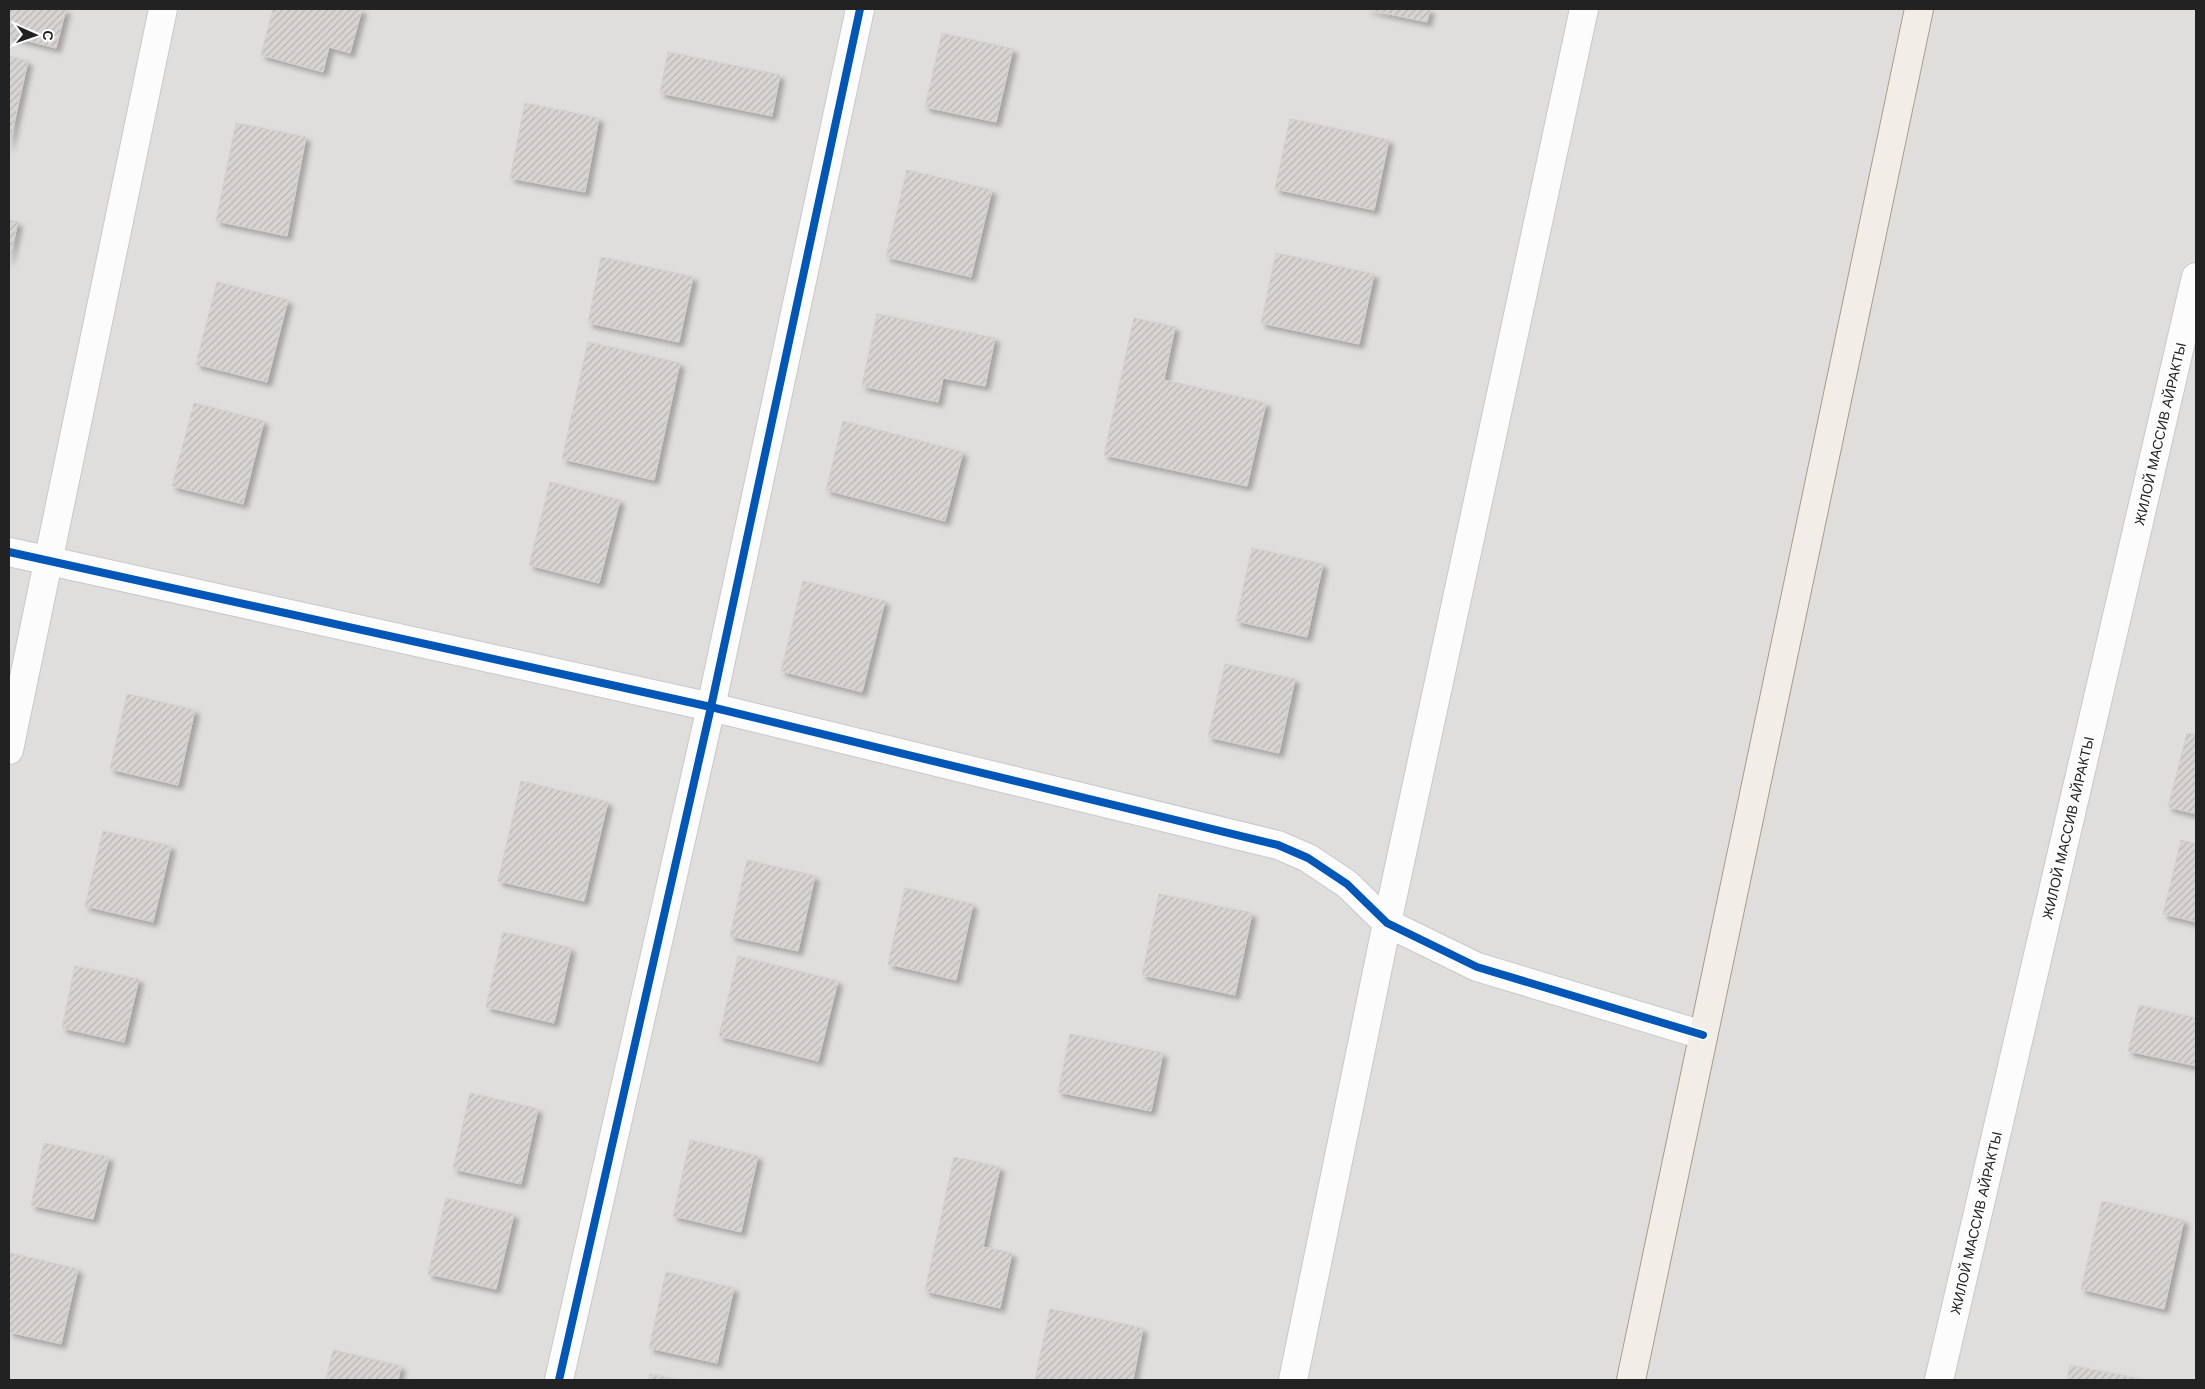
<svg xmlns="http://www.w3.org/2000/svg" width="2205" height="1389" font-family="'DM Sans',sans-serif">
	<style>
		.residential { fill: #dfdedc }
		.building { fill: url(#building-hatch); stroke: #d3d0cc; filter: url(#shadow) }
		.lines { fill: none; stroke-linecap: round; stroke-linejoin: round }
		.minor-casing { stroke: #c9c8c7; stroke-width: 30 }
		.major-casing { stroke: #a79c86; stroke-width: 30 }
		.minor { stroke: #fdfcfc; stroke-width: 28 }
		.major { stroke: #f3ede7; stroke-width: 28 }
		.cycleway-casing { stroke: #fff; stroke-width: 11 }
		.cycleway { stroke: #0057b8; stroke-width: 8 }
		.labels { text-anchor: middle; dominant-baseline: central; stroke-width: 4; stroke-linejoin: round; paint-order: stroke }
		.street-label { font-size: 14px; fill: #222; stroke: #fff }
	</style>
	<defs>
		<pattern id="building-hatch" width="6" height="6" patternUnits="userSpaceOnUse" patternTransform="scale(1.25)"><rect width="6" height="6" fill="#d7d4d2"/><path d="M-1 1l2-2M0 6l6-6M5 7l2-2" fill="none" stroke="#b8b6b4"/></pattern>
		<filter id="shadow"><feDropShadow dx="4.5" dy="4.5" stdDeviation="2.5" flood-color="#0004"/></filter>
	</defs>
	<rect width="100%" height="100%" fill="#f0eeeb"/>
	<path class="residential" d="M9,9H2196V1380H9Z"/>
	<path class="building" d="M9,9H66L56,48L9,36Z
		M273,9H362L350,53L329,47L323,72L261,55Z
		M1366,9H1430L1427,22Z
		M942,33L1013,49L996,122L925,107Z
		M668,52L780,75L772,116L660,93Z
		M9,56L28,61L9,146Z
		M525,103L599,118L585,192L510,178Z
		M1290,119L1389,140L1374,210L1275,189Z
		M236,123L306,137L287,236L216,221Z
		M907,170L992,190L971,277L886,257Z
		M9,220L18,222L9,260Z
		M1276,253L1374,274L1359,344L1261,323Z
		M601,257L693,277L679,342L588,323Z
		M217,282L288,300L267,382L196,364Z
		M877,314L995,338L985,386L943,378L938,402L862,386Z
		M1134,318L1175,327L1164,380L1266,403L1247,486L1104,455Z
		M588,342L680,363L654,480L562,459Z
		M194,403L264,421L243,504L172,486Z
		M843,421L963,452L945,521L826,490Z
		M550,482L620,500L599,583L529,565Z
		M1252,548L1323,564L1307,637L1236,621Z
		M803,581L885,601L862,692L781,671Z
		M1225,664L1295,679L1279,753L1208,737Z
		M127,694L195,710L178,785L110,769Z
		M2187,733L2196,735V814L2168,807Z
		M521,781L608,802L584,901L498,881Z
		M103,831L171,846L153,922L85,906Z
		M2181,840L2196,844V922L2163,914Z
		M747,860L815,876L798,951L730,936Z
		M905,888L973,904L956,980L888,964Z
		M1159,894L1252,913L1235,995L1142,975Z
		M503,932L571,948L554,1023L486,1007Z
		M738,956L838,981L818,1061L719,1036Z
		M75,966L139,979L124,1042L62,1028Z
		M2139,1005L2196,1018V1066L2128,1051Z
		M1070,1034L1163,1053L1151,1111L1058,1092Z
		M470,1093L538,1109L521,1184L453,1169Z
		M690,1140L758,1156L741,1232L673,1216Z
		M44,1143L109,1157L93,1219L31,1205Z
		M954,1157L1000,1167L983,1247L1012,1253L1000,1308L925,1291Z
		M446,1198L514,1214L496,1289L428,1274Z
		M2102,1201L2184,1220L2164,1309L2081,1289Z
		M10,1253L78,1269L61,1344L9,1332Z
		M666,1272L734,1288L717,1363L649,1348Z
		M1050,1309L1143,1328L1133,1380H1035Z
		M333,1350L401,1366L398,1380H326Z
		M2070,1365L2147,1380H2067Z
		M650,1374L679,1380H649Z"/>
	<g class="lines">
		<defs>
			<path id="minor" d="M9,552L711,707L1278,845L1308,858L1347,884L1387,923L1477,967L1703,1035
				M9,750L163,9
				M559,1380L711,707L860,9
				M1293,1380L1387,923L1584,9
				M1939,1380L2196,277"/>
			<path id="major" d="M1631,1380L1919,9"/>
		</defs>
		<use href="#minor" class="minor-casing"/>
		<use href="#major" class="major-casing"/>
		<use href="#minor" class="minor"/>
		<use href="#major" class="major"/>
		<defs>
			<path id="cycleway" d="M9,552L711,707L1278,845L1308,858L1347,884L1387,923L1477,967L1703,1035
				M559,1380L711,707L860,9"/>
		</defs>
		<use href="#cycleway" class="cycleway-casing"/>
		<use href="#cycleway" class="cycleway"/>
	</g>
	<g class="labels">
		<g class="street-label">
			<text transform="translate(2160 434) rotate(-77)">ЖИЛОЙ МАССИВ АЙРАКТЫ</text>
			<text transform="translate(2068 828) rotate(-77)">ЖИЛОЙ МАССИВ АЙРАКТЫ</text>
			<text transform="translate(1976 1223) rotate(-77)">ЖИЛОЙ МАССИВ АЙРАКТЫ</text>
		</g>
	</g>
	<rect width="2205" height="1389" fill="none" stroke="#222222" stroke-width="20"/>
	<g transform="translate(35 35) rotate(92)" stroke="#ffffff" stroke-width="4" paint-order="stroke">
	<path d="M0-4L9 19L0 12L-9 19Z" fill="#222222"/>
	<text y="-8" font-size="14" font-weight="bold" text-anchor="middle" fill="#222222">С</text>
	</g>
</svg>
